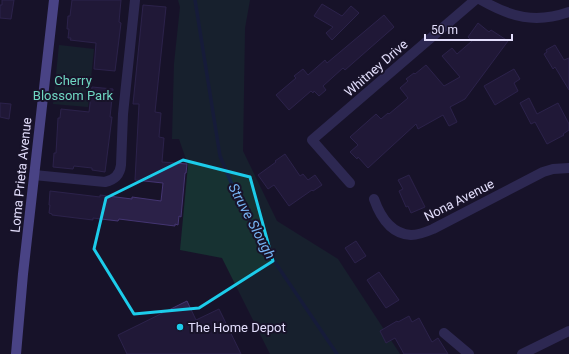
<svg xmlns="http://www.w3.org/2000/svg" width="569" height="354" font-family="Roboto,sans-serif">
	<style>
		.green { fill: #173232 }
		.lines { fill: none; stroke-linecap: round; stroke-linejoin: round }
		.stream { stroke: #14274c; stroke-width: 3.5 }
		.building { fill: #2b2148; stroke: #443572 }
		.street { stroke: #484384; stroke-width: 10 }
		.secondary { stroke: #867ef3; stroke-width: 10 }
		.marked { fill: none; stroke: #1cccea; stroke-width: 3; stroke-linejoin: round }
		.poi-dot { fill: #1cccea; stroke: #181329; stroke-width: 1.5 }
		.labels { text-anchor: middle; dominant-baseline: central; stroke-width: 4; stroke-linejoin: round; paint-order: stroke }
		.street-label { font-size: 13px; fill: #e3defc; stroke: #181329 }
		.park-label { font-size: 13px; fill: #6fd7c2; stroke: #181329 }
		.poi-label { font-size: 13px; fill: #e3defc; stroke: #181329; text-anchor: start }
		.water-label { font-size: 14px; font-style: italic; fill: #76b3f2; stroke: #181329 }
	</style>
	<rect width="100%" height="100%" fill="#181329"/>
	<path class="green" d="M178,0H250L245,28L243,151L277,221L338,259L400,354H270L222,258L180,250L188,165L179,139H172L174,64L180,7Z
		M59,45L94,49L88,107L53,104Z"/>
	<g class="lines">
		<path class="stream" d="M195,0L220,156L238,199L266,249L337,354"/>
	</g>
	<path class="building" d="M2,0H14L11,19L0,18V5H2Z
		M72,0H121L119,22L121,23L115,71L94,69L96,43L70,40L71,38H68L69,29H67L68,16H70Z
		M322,4L342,16L351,6L359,13L332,40L326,33L333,27L314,16Z
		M143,5L166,7L155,112L161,113L159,137L164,138L162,162L187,164L186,173H185L181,217L179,216L178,225L175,224V226L119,219L118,221L93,218V220L52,215V214L49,213L50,205H49L50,191L100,197V195L132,199V197L161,201L163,183L135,180L139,104H133Z
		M384,15L394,27L345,70L343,68L323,86L326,90L319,96L314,91L313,93L311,91L289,110L276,95L296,78L294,76L303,69L308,75L325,60L327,63Z
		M478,23L489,32L491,30L508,41L465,99L450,107L457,122L449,126L443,115L418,129L416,124L368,168L358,157L357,159L350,152L358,145L350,137L376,114L381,119L388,113L389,114L408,98L400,88L408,81L406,79L414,73L415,74L426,65L444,86L460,77L442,56L452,48L457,54L472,41L468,37Z
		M555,45L564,60L569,58V90L555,67L553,69L544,54L547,52L546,50Z
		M514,69L520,79L514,83L518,91L495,105L484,86Z
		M92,87L113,89L110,117H112L105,172L92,170V168L74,166L73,169L53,167L54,153H56L58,118H60L61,109L89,112Z
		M529,98L537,114L558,103L569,124V130L563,134L564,135L547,144L535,122L531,124L520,103Z
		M0,103L11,104L9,119L0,117Z
		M285,154L300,176L303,174L308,180L315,175L322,185L313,191L312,190L289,206L274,185L268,189L258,175L276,162L275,161Z
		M409,175L425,207L411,213L408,206L406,207L399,191L403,189L398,180Z
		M356,241L366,256L355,263L345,248Z
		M379,272L399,300L386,308L367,280Z
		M187,301L196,320L219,309L241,354H127L118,335Z
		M409,316L412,322L419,318L432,342L438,338L448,354H404L395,338L386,343L380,331L397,321L398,322Z"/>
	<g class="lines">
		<path class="street" d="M481,0C511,17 535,24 569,12
			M34,175L105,182C114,180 120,175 121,165L123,114L135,0
			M350,183L312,140L475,0
			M374,199C380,216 391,234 411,235C419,235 426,232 433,229L543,172L553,169L569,168
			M444,333L469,354
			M522,354L569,331"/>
		<path class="secondary" d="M16,354L23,274L54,0"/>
	</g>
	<path d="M0 0H569V354H0ZM183,160L250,177L273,261L199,308L134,314L94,249L106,198Z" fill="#181329" fill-opacity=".55" fill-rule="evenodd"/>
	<path class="marked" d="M183,160L250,177L273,261L199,308L134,314L94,249L106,198Z"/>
	<circle class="poi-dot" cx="180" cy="327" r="4"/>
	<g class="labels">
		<g class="street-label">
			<text transform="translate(376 68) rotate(-41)">Whitney Drive</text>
			<text transform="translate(21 175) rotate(-84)">Loma Prieta Avenue</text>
			<text transform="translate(459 200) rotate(-27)">Nona Avenue</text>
		</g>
		<g class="park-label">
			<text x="73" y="80">Cherry<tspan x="73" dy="15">Blossom Park</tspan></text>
		</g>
		<g class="poi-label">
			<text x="188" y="327">The Home Depot</text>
		</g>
		<g class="water-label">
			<text transform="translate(252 221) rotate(62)">Struve Slough</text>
		</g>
	</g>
	<path d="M425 34v6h87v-6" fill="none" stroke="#e3defc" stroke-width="2"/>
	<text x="431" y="34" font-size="12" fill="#e3defc" stroke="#181329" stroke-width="3" paint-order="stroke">50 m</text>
</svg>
